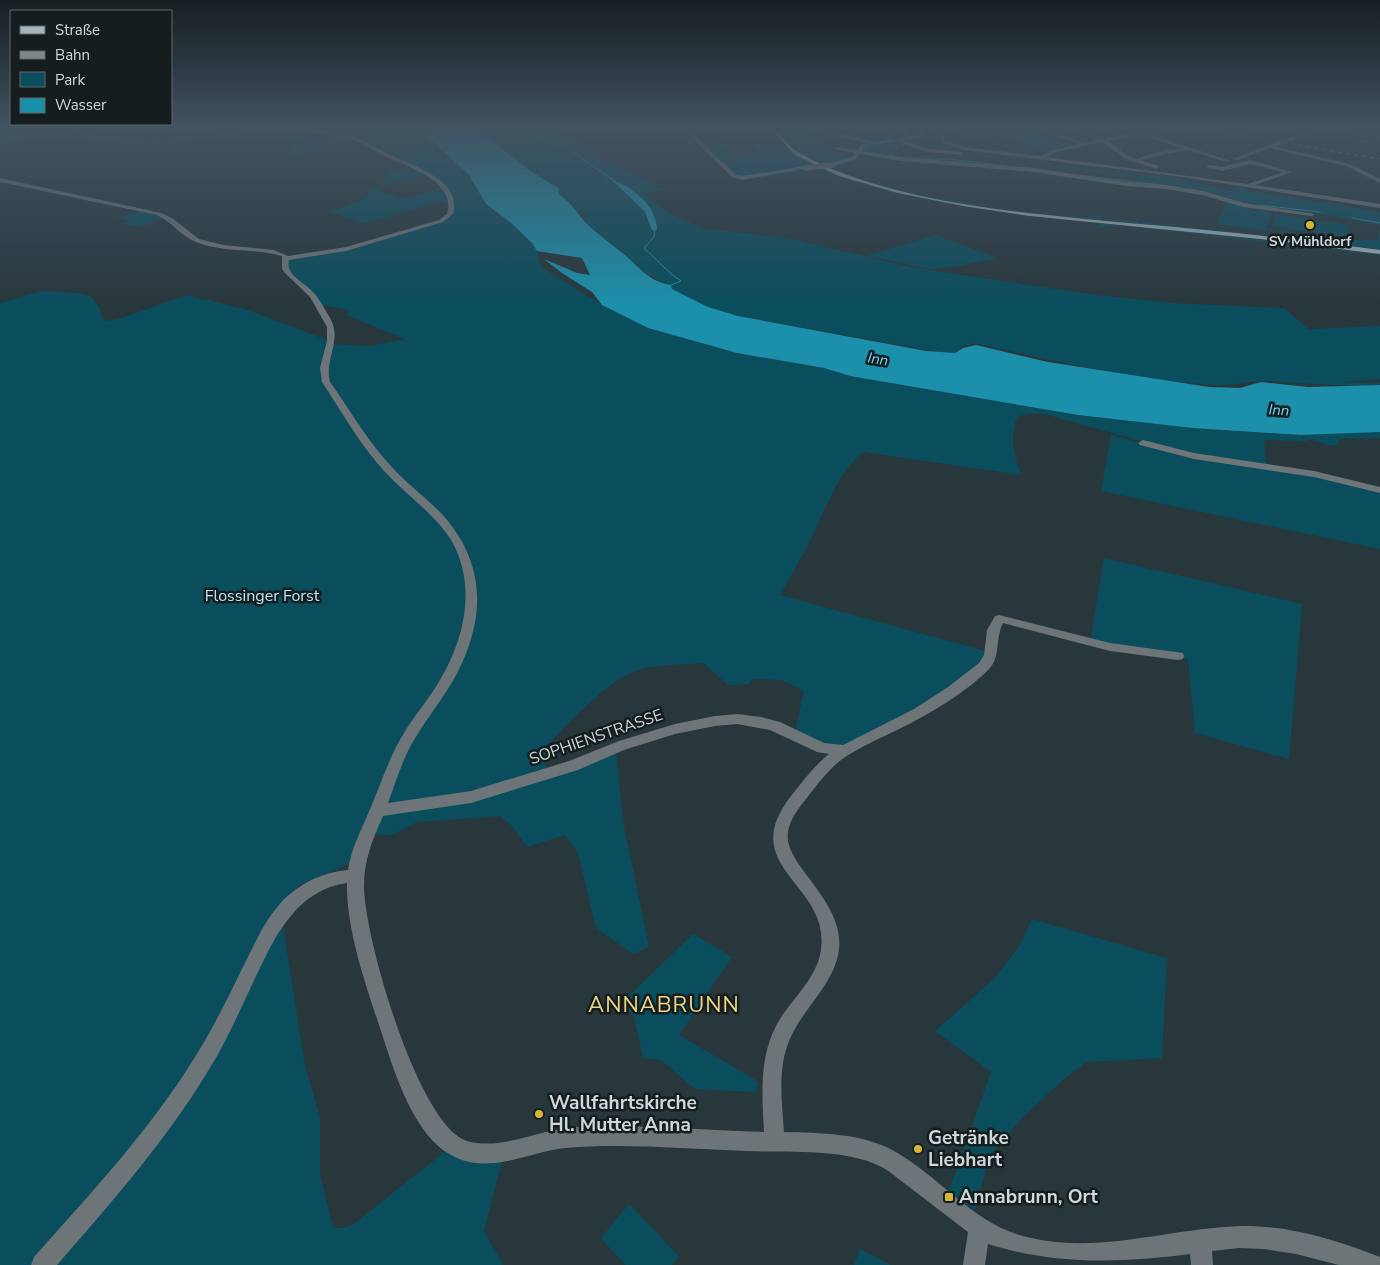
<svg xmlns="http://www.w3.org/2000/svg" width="1380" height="1265" font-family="'Nunito Sans',sans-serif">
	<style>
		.green { fill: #0a4d5d; fill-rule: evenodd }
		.water { fill: #1c8fab }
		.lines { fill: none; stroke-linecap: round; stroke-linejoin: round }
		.stream { stroke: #1c8fab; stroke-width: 1 }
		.minor-tunnel { stroke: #414f54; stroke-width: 5.5; stroke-dasharray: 5.5 2.5; stroke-linecap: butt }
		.minor { fill: #6e7578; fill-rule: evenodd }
		.major { fill: #a6b5ba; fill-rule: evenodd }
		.rail { stroke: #7c888c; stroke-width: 1; stroke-dasharray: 4 4; stroke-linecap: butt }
		.minor-bridge { stroke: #6e7578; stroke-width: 5.5 }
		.poi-dot { fill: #d6b534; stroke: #161d1f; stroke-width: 2 }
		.labels { text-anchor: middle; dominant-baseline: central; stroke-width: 5; stroke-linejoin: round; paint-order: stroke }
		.far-poi-label { font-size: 14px; font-weight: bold; fill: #ced7da; stroke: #161d1f }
		.far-water-label { font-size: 15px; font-style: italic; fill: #6fd8f7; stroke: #161d1f }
		.park-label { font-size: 16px; fill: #b7e7f6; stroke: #161d1f }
		.street-label { font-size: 16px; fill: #ced7da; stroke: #161d1f }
		.near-poi-label { font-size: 19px; font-weight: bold; fill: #ced7da; stroke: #161d1f; text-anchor: start }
		.near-quarter-label { font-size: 22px; letter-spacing: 1px; fill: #ead587; stroke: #161d1f }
	</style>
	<rect width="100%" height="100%" fill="#28373c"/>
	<path class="green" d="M0,128H36L78,136L86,134L149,140L233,134L242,128L298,129L208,140L152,144L109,143L42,136L0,147Z
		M296,128H419L469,175L486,204L510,222L532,243L537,251L539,263L546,270L602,305L648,328L737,353L824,368L850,376L1078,415L1192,428L1301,435L1380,432V438L1340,439L1337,445H1328L1312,439L1305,441L1264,440L1267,466L1180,452L1048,415L1030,413L1017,417C1009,439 1014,455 1021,475L864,452C840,467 823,515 810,541C801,559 790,577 780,595L989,652L985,662L909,716L847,746L823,744L795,732L804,691L781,680L753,679L749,684L728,685L703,663C682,665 658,664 638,670C608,679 566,726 544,749L543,758L549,775L616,749L623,821L649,947L633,954L596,928L578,853L565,835L527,847L512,826L500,816L417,822L392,835L371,834L361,859L298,886L282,920L305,1066L320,1117V1174L333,1228H344L355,1223L447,1150L502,1161L484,1231L503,1265H0V303L42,291L79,293L91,297L100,308L103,321L119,319L187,295L248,310L330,341L332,344L370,346L405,339L346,315L349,310L321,305L290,275L286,258L349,250L447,219L452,216L447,203L442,201L364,223L329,212L362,200L373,187H378L377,189L403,199L443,188L429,175L351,137Z
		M476,128H533L579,140L588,145L605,164L613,163L664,190L643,194L669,213L702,228L792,239L910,267L1089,294L1170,303L1284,308L1308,329L1380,326V379L1340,382L1380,383V385C1343,387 1307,383 1270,381C1251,380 1233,386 1214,385C1135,381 1055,361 979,344C969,343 962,345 955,353H942L738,316L708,307L672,289L671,285L665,284L637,268L623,253L587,224L583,218L586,216L585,214L576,211L567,199L550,185L492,142Z
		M768,128L781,145L813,165L863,184L917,197L1005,211L1380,253V255L1118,225L1095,228L1102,224L938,202L870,187L819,170L742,179L745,177L736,176L701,143L730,144L728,149H721V151L732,155L757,154L758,148L749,144L777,145Z
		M774,128H796L826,132L823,135L828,137L825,146L839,148L825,149L835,154L851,158L819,166C800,155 783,148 774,128Z
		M990,128H1021L1072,147L1051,152L1033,150L1025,144L1010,136L961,138L955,130L972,133L996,131Z
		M341,136L356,140L316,145L311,148L315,151L292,154L290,147Z
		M885,142L896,147C886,157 874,155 861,151L863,147Z
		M861,153H863L855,161L831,169C911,199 996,208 1081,217L1095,218L1088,217L1105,214L1101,218L1102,220H1098L949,202L872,184L822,167L854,159Z
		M1013,161L1175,178L1231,191L1233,190L1234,185L1244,186L1249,191L1380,212V251L1106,220L1108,219L1131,221L1324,242L1325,238L1217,224L1227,201L1210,195L1133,184L1140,178ZM1245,207H1274L1374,223L1380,226L1378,240H1357L1266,229L1272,212L1245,209Z
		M415,168L425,176L382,186L387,172Z
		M141,211L166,218L139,227L124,224L131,220L118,218Z
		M1276,214L1349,225L1347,237L1272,226Z
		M936,235L998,258L959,266L931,269L866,256Z
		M1111,435L1177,453L1291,471L1380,491V549L1101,491Z
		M1104,558L1302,604L1289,759L1195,733L1188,659L1132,651L1090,642Z
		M1032,919L1167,958L1162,1058L1086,1062L1063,1080L1022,1118L990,1155L975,1210L948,1193L991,1072L935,1031L994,979L1018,948Z
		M693,934L732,957L679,1035L759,1082L755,1092L695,1089L661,1060L643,1058L634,1017L622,1002Z
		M629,1204L679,1256L672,1265H625L601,1238Z
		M860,1249L891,1265H854Z"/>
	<path class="water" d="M419,128H476L529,170L558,188L559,194C571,202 578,215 588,225C598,234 610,243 621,252C637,264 648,282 671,285L672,289L708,307L738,316L926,351L955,353L963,348L976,345L1048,362L1209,387L1240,388L1261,382L1308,387L1380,385V432L1301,435L1192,428L1078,415L850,376L824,368L737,353L648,328L602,305L592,292L562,273L544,259L577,273L590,275L582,258L537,251L532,243L510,222L486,204L469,175Z
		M612,180C634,187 657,207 657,230H652L645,212Z"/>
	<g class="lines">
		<path class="stream" d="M521,128L545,140L568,148L614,181
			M886,139L894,136L890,128
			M888,142L898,147L890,154L893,156
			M913,159H949L1007,166
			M1087,176L1161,185
			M1259,205L1320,212
			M1352,218L1380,223
			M655,228L654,237L644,248C657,259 667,272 681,281L671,285"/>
		<path class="minor-tunnel" d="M1279,143L1285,141"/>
		<path class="minor" d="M295,128C313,128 331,130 348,135C364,139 378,149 393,156C414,166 463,181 453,214L443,222L346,251L289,260C285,275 304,282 313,292C320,299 325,310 330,318C343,341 324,358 330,382C350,410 367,440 390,465C405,482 424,496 440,512C482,557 487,608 462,663C450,691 429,714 414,740C402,760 396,782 388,803L471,791L569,761L619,741L675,724L715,716L737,714L761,717L780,722L824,743L843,745L914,709L948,687L979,663L984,655L987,630L995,616L999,615L1110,643L1183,653L1184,656L1183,659L1178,660L1110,651L1003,623C995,638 1001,656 989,669C968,691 928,715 901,728C881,738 859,747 841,760C827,771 817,785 806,799C798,809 790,819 788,832C782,864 845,900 839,950C834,985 803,1008 790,1039C777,1067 782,1102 784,1132C820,1133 862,1133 894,1151C939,1176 973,1223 1023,1236C1096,1256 1168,1228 1241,1226C1287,1225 1337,1240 1380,1257V1265H1339L1296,1254L1264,1249L1239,1248L1212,1251L1213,1265H1191L1190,1254C1118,1263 1056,1265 988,1244L985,1265H963L968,1232L887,1170C850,1147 789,1153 746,1151C686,1149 625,1143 565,1148C527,1152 489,1176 451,1155C415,1136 395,1075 383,1037C368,991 346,932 347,883C324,886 304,899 290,917C275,935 266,956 256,976C241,1008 227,1041 208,1071C165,1142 111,1203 57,1265H31L34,1257C91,1193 150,1130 195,1057C214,1027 229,995 245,963C255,943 264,922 279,905C296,885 322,872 348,870C351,848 362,829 370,809C381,784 389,757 404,733C415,715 429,699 440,680C465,638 477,584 451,540C434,513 406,495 385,472C360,445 342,412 322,382L320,368L327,341V327L310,297L285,273L282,269V256C254,248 223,253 196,242C181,236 172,222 157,215L0,182V178L161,213L172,218L199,239L224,245L274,250L288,256L346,247L439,220L447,214C457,182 410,168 389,158C374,150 360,141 343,137C330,133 305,134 295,128ZM737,724L770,730L817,752L829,754C814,766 803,781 791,796C735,868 830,883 821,949C818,978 791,999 777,1024C759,1057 762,1095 764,1132C701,1130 638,1124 575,1127C540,1129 502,1151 467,1141C418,1126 363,933 364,885C364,859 373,839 383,816L471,803L578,770L624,750L675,734L715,726Z
			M682,128H686L736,175L742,176L806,166L809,168L742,180L732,177Z
			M799,128L845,134L873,142L906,137L900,128H904L911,136L917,135L924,128H928L921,137L903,140L928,149L961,152L963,155L927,152L897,141L866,146L862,151L901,157L1033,168L1126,182L1166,185L1203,191L1244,203L1315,214L1312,216L1243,207L1202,195L1166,189L1126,186L1033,172L901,161L860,154L856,159L831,167L829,164L852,157L855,153L835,149V147L858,150L862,144L868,143Z
			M936,128H940L947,141L965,147L1040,156L1053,150L1078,144L1035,128H1041L1084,143L1097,140L1067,128L1080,131L1109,128L1086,133L1103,139L1134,132L1123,128H1129L1231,161L1226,162L1189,150L1165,154L1140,160L1159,166L1157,169L1126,159L1102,142L1057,152L1046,157L1248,184L1283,172L1250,164L1222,171L1206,167L1209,165L1222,167L1250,160L1292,172L1255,185L1380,204V208L1183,177L964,150L943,143ZM1139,134L1184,149L1165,150L1136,159L1130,157L1108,141Z
			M1314,128H1320L1304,135L1300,134Z
			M1322,128L1380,135V137L1324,129Z
			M1293,137L1295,139L1288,141L1286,140Z
			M1278,142L1281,144L1276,147L1350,164L1380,179V183L1346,166L1270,148L1238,160L1233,159Z
			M1143,440L1194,453L1314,471L1380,487V493L1314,477L1194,459L1140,445L1138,443Z"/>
		<path class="major" d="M770,128H774C782,136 791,149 801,154C892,204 1026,213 1128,223C1212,230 1296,239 1380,250V254L1260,239L1030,216L963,206L898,193L839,176L795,155Z"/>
		<path class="rail" d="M1196,128L1380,159
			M1250,128L1266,130
			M1310,136L1380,143"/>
		<path class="minor-bridge" d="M806,168L831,165"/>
	</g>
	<linearGradient id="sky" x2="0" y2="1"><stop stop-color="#161e21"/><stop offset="0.42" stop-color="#425361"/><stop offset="1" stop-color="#425361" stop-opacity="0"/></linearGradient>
	<rect width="1380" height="305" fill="url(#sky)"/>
	<g class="poi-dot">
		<circle cx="1310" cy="225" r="5"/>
		<circle cx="539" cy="1114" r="5"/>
		<circle cx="918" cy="1149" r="5"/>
		<rect x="944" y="1192" width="10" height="10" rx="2.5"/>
	</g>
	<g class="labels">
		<g class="far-poi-label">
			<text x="1310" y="241">SV Mühldorf</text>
		</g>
		<g class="far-water-label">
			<text transform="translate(878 359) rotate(9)">Inn</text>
			<text transform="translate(1279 410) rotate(4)">Inn</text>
		</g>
		<g class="park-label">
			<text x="262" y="596">Flossinger Forst</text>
		</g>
		<g class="street-label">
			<text transform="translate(596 737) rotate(-19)">SOPHIENSTRASSE</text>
		</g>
		<g class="near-poi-label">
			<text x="549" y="1103">Wallfahrtskirche<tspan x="549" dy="22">Hl. Mutter Anna</tspan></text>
			<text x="928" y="1138">Getränke<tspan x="928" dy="22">Liebhart</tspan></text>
			<text x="959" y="1197">Annabrunn, Ort</text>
		</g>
		<g class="near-quarter-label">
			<text x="664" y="1005">ANNABRUNN</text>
		</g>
	</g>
	<rect x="10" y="10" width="162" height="115" fill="#161d1f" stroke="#60676a"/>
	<rect x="20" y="26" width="25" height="8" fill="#a6b5ba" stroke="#60676a"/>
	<text x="55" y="35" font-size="15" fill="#ced7da">Straße</text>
	<rect x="20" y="51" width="25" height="8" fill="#7c888c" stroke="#60676a"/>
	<text x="55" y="60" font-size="15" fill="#ced7da">Bahn</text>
	<rect x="20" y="72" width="25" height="15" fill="#0a4d5d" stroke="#60676a"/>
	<text x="55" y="85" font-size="15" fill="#ced7da">Park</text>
	<rect x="20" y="98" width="25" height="15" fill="#1c8fab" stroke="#60676a"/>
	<text x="55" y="110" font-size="15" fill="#ced7da">Wasser</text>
</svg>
